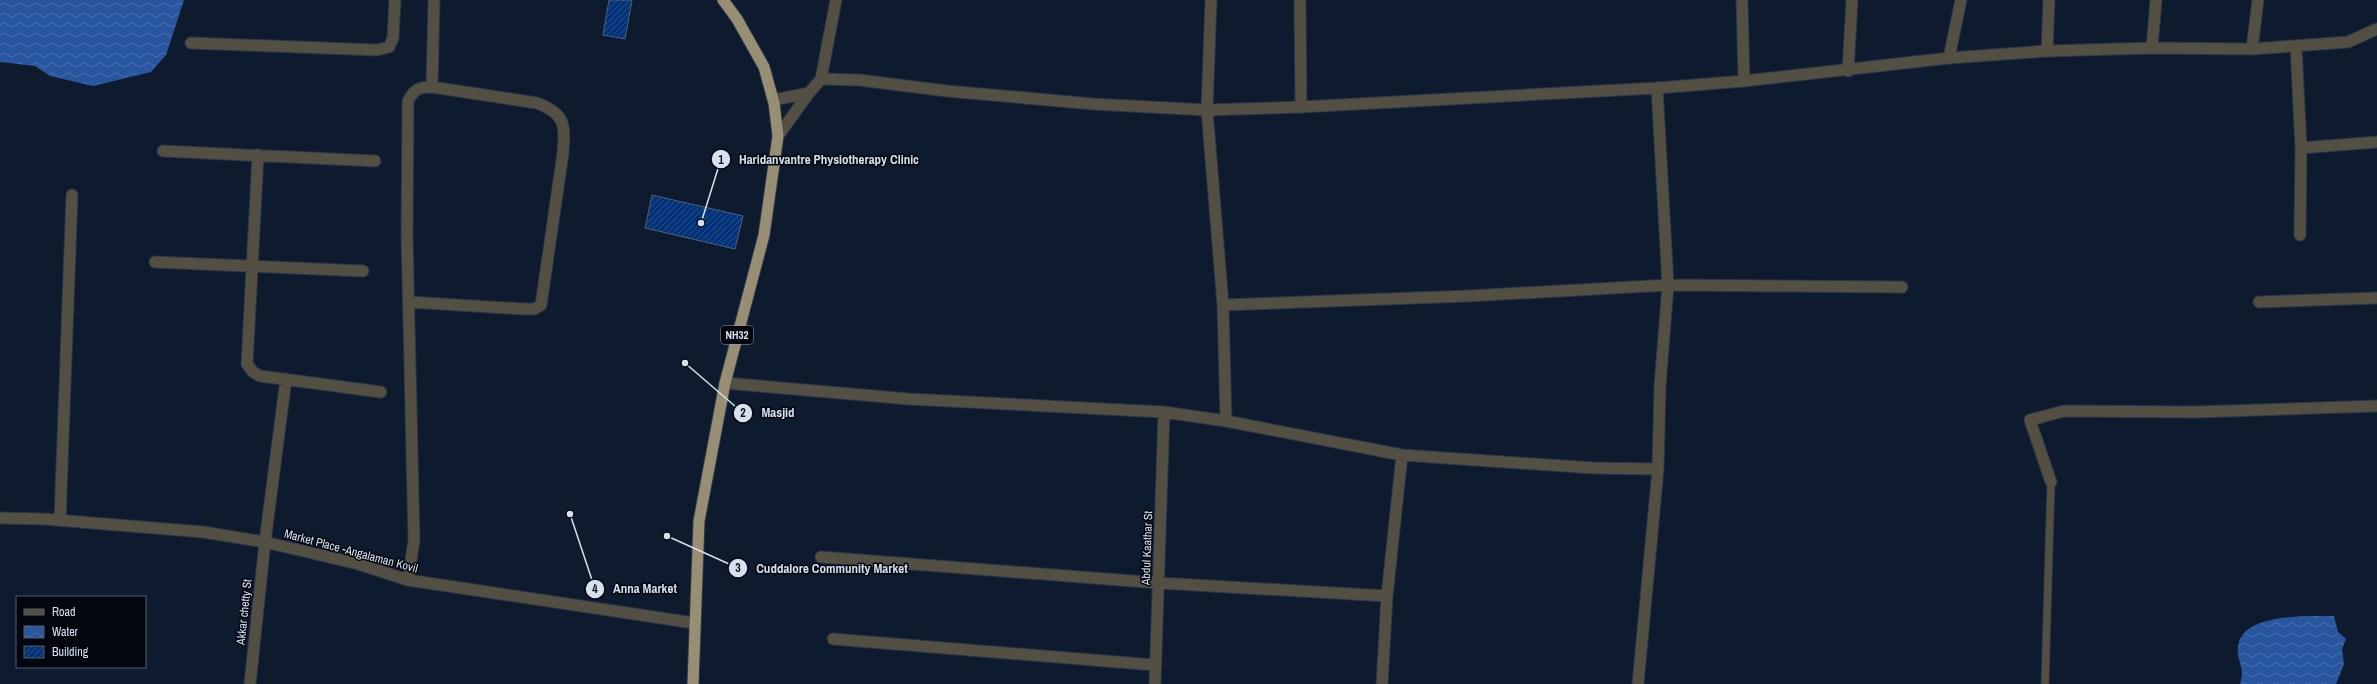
<svg xmlns="http://www.w3.org/2000/svg" width="2377" height="684" font-family="'Archivo Narrow',sans-serif">
	<style>
		.water { fill: url(#water-waves) }
		.building { fill: url(#building-hatch); stroke: #506078 }
		.lines { fill: none; stroke-linecap: round; stroke-linejoin: round }
		.service-casing { stroke: #2a374a; stroke-width: 9 }
		.minor-casing { stroke: #2a374a; stroke-width: 13 }
		.tertiary-casing { stroke: #2a374a; stroke-width: 13 }
		.trunk-casing { stroke: #2a374a; stroke-width: 13 }
		.service { stroke: #534f43; stroke-width: 7 }
		.minor { stroke: #534f43; stroke-width: 11 }
		.tertiary { stroke: #534f43; stroke-width: 11 }
		.trunk { stroke: #988e73; stroke-width: 11 }
		.labels { text-anchor: middle; dominant-baseline: central; stroke-width: 3; stroke-linejoin: round; paint-order: stroke }
		.shield { fill: #03060e; stroke: #979fab; stroke-width: 1 }
		.shield-label { font-size: 11px; font-weight: bold; fill: #d6e0ee }
		.street-label { font-size: 12px; fill: #d6e0ee; stroke: #03060e }
		.leader { fill: none; stroke: #d6e0ee; stroke-width: 1.5 }
		.callout-dot { fill: #d6e0ee; stroke: #03060e; stroke-width: 1.5 }
		.mark-label { font-size: 12px; text-anchor: middle; font-weight: bold; fill: #111 }
		.callout-label { font-size: 13px; text-anchor: middle; font-weight: bold; fill: #d6e0ee; stroke: #03060e; stroke-width: 3; stroke-linejoin: round; paint-order: stroke }
	</style>
	<defs>
		<pattern id="water-waves" width="16" height="10" patternUnits="userSpaceOnUse"><rect width="16" height="10" fill="#29579f"/><path d="M0 5q4-4 8 0t8 0" fill="none" stroke="#476fad"/></pattern>
		<pattern id="building-hatch" width="6" height="6" patternUnits="userSpaceOnUse"><rect width="6" height="6" fill="#023277"/><path d="M-1 1l2-2M0 6l6-6M5 7l2-2" fill="none" stroke="#264f8b"/></pattern>
	</defs>
	<rect width="100%" height="100%" fill="#0e1b2f"/>
	<path class="water" d="M0,0H184L166,55L151,72L93,86L50,76L35,66L0,62Z
		M2334,616L2338,632L2346,639L2342,649L2344,664L2336,684H2240C2241,680 2242,676 2242,672C2241,661 2235,655 2239,642C2248,613 2309,616 2334,616Z"/>
	<path class="building" d="M609,0H632L625,39L603,35Z
		M652,195L743,216L735,249L645,228Z"/>
	<g class="lines">
		<defs>
			<path id="service" d="M2045,684L2051,482"/>
			<path id="minor" d="M1211,0L1207,110L1223,305L1226,421
				M1300,0L1301,107
				M1742,0L1744,81
				M191,43L377,50L389,47L393,38L395,0
				M2296,46L2301,148L2300,235
				M2152,48L2156,0
				M2252,49L2258,0
				M2047,51L2049,0
				M1949,58L1961,0
				M1848,71L1852,0
				M2301,148L2377,142
				M163,151L375,161
				M258,155L247,364L253,372L260,376L381,392
				M155,262L363,271
				M409,302L524,309H534L541,305L563,153C565,125 566,114 537,103L432,87
				M2259,302L2377,298
				M1223,305L1468,296L1668,285L1902,287
				M725,383L909,399L1164,412L1226,421L1402,455L1594,468L1658,469
				M2051,482L2030,420L2064,411L2196,412L2377,406
				M60,520L72,195
				M821,557L1159,583L1387,596
				M408,580L414,540L407,236L408,101C414,89 420,87 432,87L434,0
				M833,639L1155,665
				M250,684L265,542L286,379
				M1155,684L1164,412
				M1382,684L1387,596L1402,455
				M1638,684L1658,469L1660,386L1668,285L1657,88"/>
			<path id="tertiary" d="M821,79L859,80L947,91L1093,104L1207,110L1301,107L1657,88L1744,81L1949,58L2047,51L2152,48L2252,49L2348,42L2377,29
				M821,79L836,0
				M772,97L779,99L809,93L821,79
				M778,136L809,93
				M0,518L44,519L203,532L265,542L358,564L408,580L694,623"/>
			<path id="trunk" d="M693,684L699,521L725,383L764,235L778,136L774,103L764,67L737,19L723,0"/>
		</defs>
		<use href="#service" class="service-casing"/>
		<use href="#minor" class="minor-casing"/>
		<use href="#tertiary" class="tertiary-casing"/>
		<use href="#trunk" class="trunk-casing"/>
		<use href="#service" class="service"/>
		<use href="#minor" class="minor"/>
		<use href="#tertiary" class="tertiary"/>
		<use href="#trunk" class="trunk"/>
	</g>
	<g class="labels">
		<rect class="shield" x="721" y="326" width="32" height="18" rx="3"/>
		<g class="shield-label">
			<text x="737" y="335">NH32</text>
		</g>
		<g class="street-label">
			<text transform="translate(1147 548) rotate(-88)">Abdul Kaathar St</text>
			<text transform="translate(351 551) rotate(15)">Market Place -Angalaman Kovil</text>
			<text transform="translate(244 612) rotate(-84)">Akkar chetty St</text>
		</g>
	</g>
	<path class="leader" d="M701 223L721 159M685 363L743 413M667 536L738 568M570 514L595 589"/>
	<g class="callout-dot">
		<circle cx="701" cy="223" r="4"/>
		<circle cx="685" cy="363" r="4"/>
		<circle cx="667" cy="536" r="4"/>
		<circle cx="570" cy="514" r="4"/>
		<circle cx="721" cy="159" r="10"/>
		<circle cx="743" cy="413" r="10"/>
		<circle cx="738" cy="568" r="10"/>
		<circle cx="595" cy="589" r="10"/>
	</g>
	<g class="mark-label">
		<text x="721" y="164">1</text>
		<text x="743" y="417">2</text>
		<text x="738" y="572">3</text>
		<text x="595" y="593">4</text>
	</g>
	<g class="callout-label">
		<text x="829" y="164">Haridanvantre Physiotherapy Clinic</text>
		<text x="778" y="417">Masjid</text>
		<text x="832" y="573">Cuddalore Community Market</text>
		<text x="645" y="593">Anna Market</text>
	</g>
	<rect x="16" y="596" width="130" height="72" fill="#03060e" stroke="#575d68"/>
	<rect x="24" y="609" width="20" height="6" fill="#534f43" stroke="#575d68"/>
	<text x="52" y="616" font-size="12" fill="#d6e0ee">Road</text>
	<rect x="24" y="626" width="20" height="12" fill="url(#water-waves)" stroke="#575d68"/>
	<text x="52" y="636" font-size="12" fill="#d6e0ee">Water</text>
	<rect x="24" y="646" width="20" height="12" fill="url(#building-hatch)" stroke="#575d68"/>
	<text x="52" y="656" font-size="12" fill="#d6e0ee">Building</text>
</svg>
